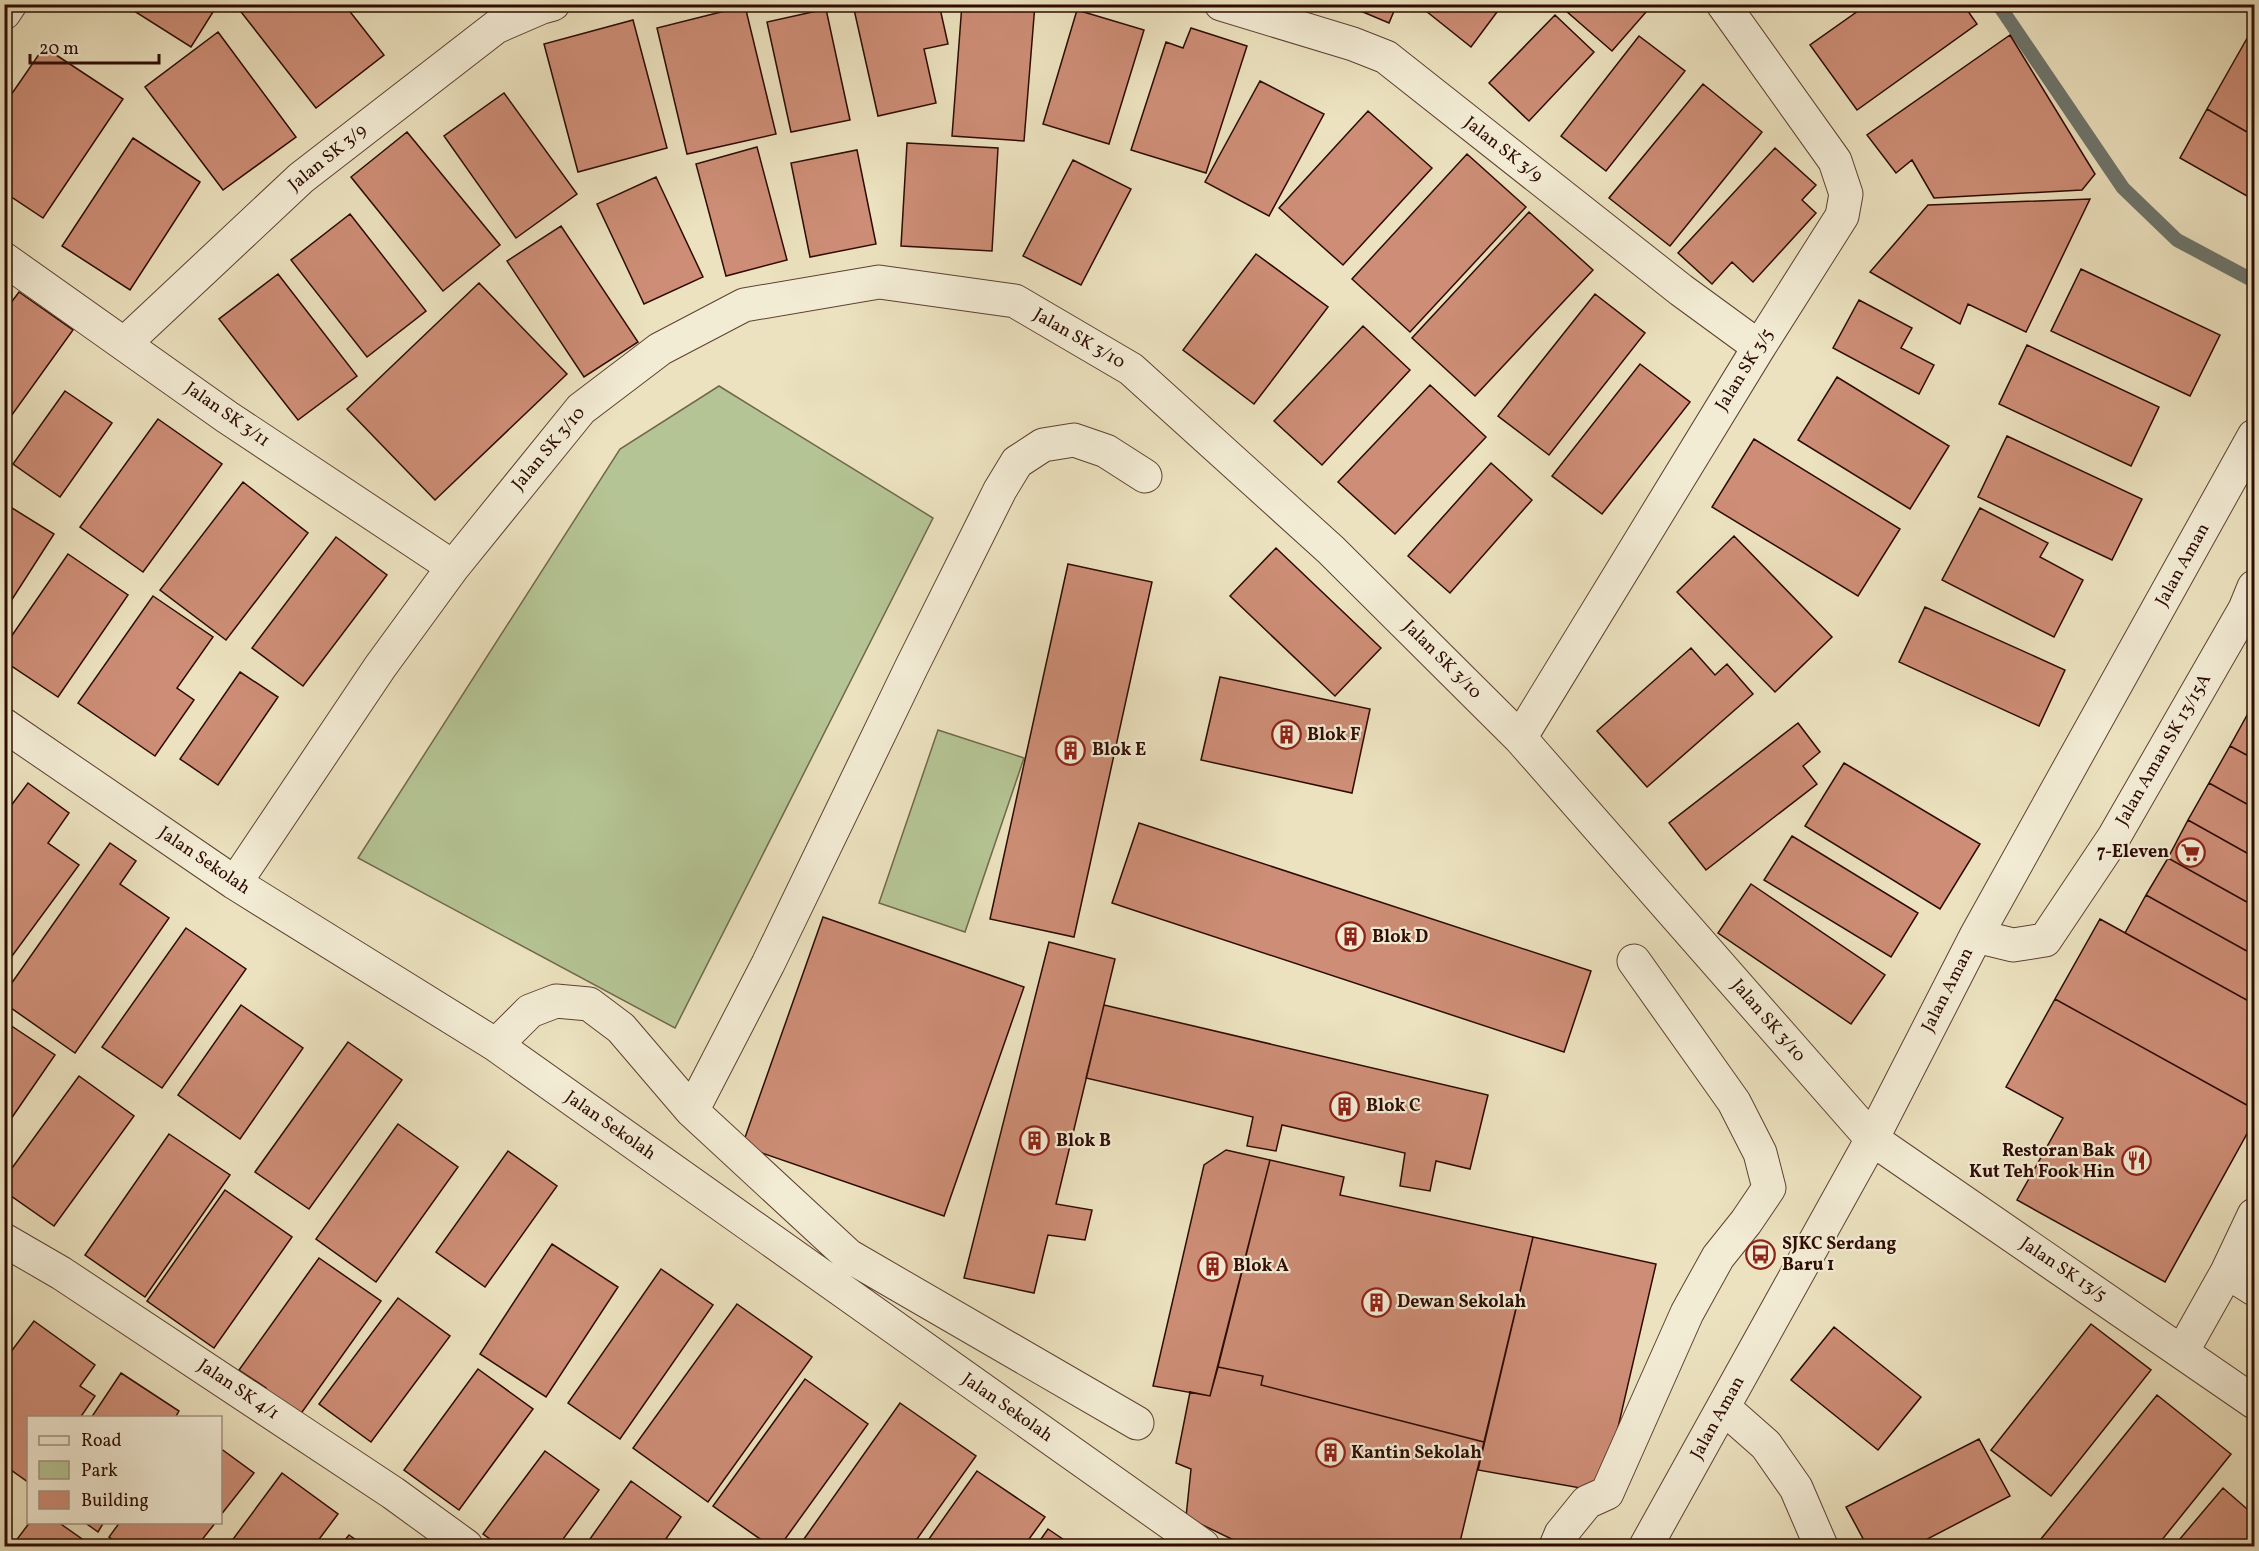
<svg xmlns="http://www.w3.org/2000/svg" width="2259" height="1551" font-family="Vollkorn,serif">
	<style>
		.green { fill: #b5c494; stroke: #71684b; stroke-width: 1.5 }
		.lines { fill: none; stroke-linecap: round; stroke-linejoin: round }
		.stream { stroke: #6e766e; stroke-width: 14 }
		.building { fill: #cd8d76; stroke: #2d0b02; stroke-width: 1.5 }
		.minor-casing { stroke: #5d4131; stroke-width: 35 }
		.minor { stroke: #f3ecd5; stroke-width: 33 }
		.labels { text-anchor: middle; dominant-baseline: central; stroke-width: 4.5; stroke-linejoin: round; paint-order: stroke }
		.street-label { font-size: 18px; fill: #2d0b02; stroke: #f3ecd5 }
		.poi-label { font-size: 18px; font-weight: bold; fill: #2d0b02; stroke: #f3ecd5; text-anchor: start }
	</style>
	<rect width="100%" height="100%" fill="#ece2bf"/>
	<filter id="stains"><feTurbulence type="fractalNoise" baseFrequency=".00333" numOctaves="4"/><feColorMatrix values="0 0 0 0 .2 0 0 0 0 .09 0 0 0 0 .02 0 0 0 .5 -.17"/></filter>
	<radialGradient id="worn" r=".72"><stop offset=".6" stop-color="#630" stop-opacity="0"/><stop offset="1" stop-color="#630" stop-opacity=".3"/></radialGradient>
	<path class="green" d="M719,386L933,518L675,1028L358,858L620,449Z
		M938,730L1024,758L965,932L879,903Z"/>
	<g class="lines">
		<path class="stream" d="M1998,4L2123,188L2177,240L2254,281"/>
	</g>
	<path class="building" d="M123,4H218L191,47Z
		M242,4H344L384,55L316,108L238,8Z
		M939,4L948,44L924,49L936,103L878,116L853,5Z
		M962,4H1035L1024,141L952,136Z
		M1344,4H1397L1389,23Z
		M1422,4H1503L1471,47L1421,7Z
		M1558,4H1653L1612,51Z
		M1868,4H1963L1977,24L1857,110L1810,45Z
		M745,6L776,134L687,154L657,28Z
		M826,9L850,120L791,132L767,22Z
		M1077,10L1144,30L1109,144L1043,124Z
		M1555,15L1594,52L1529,121L1489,83Z
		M633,20L667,148L578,172L544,44Z
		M2254,26V136L2207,109Z
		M1191,28L1247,46L1206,173L1131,150L1166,42L1183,48Z
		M218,32L296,137L223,190L145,87Z
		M2010,35L2095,174L2082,190L1934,198L1912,160L1896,173L1867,135Z
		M1639,36L1685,71L1606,171L1561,136Z
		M44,47L123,99L43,218L4,192V105Z
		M1260,81L1324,114L1269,216L1205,182Z
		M1703,84L1762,132L1670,246L1609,198Z
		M504,93L577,194L516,238L444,136Z
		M2207,109L2254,136V200L2180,158Z
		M1368,111L1432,168L1343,265L1279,208Z
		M407,132L500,245L443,291L351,177Z
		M133,138L200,182L130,290L62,246Z
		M907,143L998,148L992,251L901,246Z
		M757,147L787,260L726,276L696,164Z
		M1775,148L1816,185L1802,200L1816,213L1753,282L1732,262L1712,284L1678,253Z
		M857,150L876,244L810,257L791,163Z
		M1467,154L1526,207L1410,332L1352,279Z
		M1073,160L1131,189L1081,285L1023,256Z
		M656,177L703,277L644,304L597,204Z
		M2090,199L2026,332L1968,304L1960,324L1870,272L1928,205Z
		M1529,212L1593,270L1475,396L1412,338Z
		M350,214L426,311L367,357L291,260Z
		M561,226L638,342L584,377L507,261Z
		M1256,254L1328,307L1254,404L1183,350Z
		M2081,269L2220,335L2190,396L2051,331Z
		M278,274L357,376L298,420L219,319Z
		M479,283L567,374L435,500L347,409Z
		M19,292L73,330L4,426V312Z
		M1595,294L1645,333L1549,455L1498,416Z
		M1859,300L1912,328L1901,348L1934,365L1919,394L1833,348Z
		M1363,326L1410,370L1322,465L1274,421Z
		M2027,345L2159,407L2131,466L1999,404Z
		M1640,364L1690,402L1602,514L1552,476Z
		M1837,377L1949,446L1910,509L1798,440Z
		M1430,385L1486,437L1395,534L1338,482Z
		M65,391L112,423L60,497L13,464Z
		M158,419L222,464L143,572L80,527Z
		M2007,436L2142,499L2112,560L1978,497Z
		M1754,439L1900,529L1858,596L1712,507Z
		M1491,463L1532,500L1450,593L1408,556Z
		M243,482L308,533L226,640L160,590Z
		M4,503L54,534L4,612Z
		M1980,508L2048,543L2040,557L2083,580L2054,637L1942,580Z
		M1734,536L1832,637L1775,692L1677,592Z
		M336,537L387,575L303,686L252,648Z
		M1276,548L1381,648L1335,696L1230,596Z
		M68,554L128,595L58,697L4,661V647Z
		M1068,564L1152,582L1074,937L990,919Z
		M153,596L213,637L177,688L194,700L155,756L78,703Z
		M1925,607L2065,670L2039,726L1899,662Z
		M1691,648L1715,675L1727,664L1753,694L1647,787L1597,731Z
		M240,672L278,697L218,785L180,759Z
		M1220,677L1370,709L1352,793L1201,760Z
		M2251,708L2254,710V759L2230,746Z
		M1798,723L1820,752L1803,766L1817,784L1706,870L1669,823Z
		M2230,746L2254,759V808L2209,783Z
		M1844,763L1980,844L1940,909L1805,826Z
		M28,783L69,813L48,843L79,865L4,967V815Z
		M2209,783L2254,808V857L2188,820Z
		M2188,820L2254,857V906L2168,858Z
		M1139,823L1591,971L1564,1052L1112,903Z
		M1792,836L1918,913L1891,957L1764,880Z
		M110,843L136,861L120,884L169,918L75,1053L4,1003V994Z
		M2168,858L2254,906V955L2146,895Z
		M1751,884L1885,975L1851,1024L1718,933Z
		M2146,895L2254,955V1004L2125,933Z
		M823,917L1024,987L944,1216L742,1146Z
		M2100,919L2254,1004V1109L2055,999Z
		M186,928L246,969L162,1088L102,1047Z
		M1049,942L1115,959L1056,1204L1092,1210L1085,1240L1048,1235L1034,1293L964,1278Z
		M2055,999L2254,1109V1121L2165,1282L2017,1200L2063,1118L2006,1087Z
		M241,1005L303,1048L240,1139L178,1095Z
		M1104,1005L1488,1095L1470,1169L1436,1161L1430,1191L1400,1186L1405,1153L1282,1125L1276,1151L1247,1146L1253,1117L1086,1078Z
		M4,1021L55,1055L4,1129Z
		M348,1042L402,1080L309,1209L255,1172Z
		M79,1076L134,1116L54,1226L4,1191V1179Z
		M398,1124L458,1167L376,1282L316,1239Z
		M169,1134L230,1175L145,1297L85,1255Z
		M1226,1150L1270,1160L1210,1396L1153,1386L1204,1165Z
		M508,1151L557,1186L485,1287L436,1252Z
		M1270,1160L1344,1177L1340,1195L1533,1237L1484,1442L1261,1385L1263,1376L1218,1367Z
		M225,1190L292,1237L214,1348L147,1301Z
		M1533,1237L1656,1264L1603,1492L1478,1470Z
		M552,1244L618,1287L546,1397L480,1354Z
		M319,1258L381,1301L295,1422L260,1398L266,1388L239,1370Z
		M661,1269L713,1305L620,1439L568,1403Z
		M398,1298L450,1336L371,1442L319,1404Z
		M737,1304L812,1357L708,1502L633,1448Z
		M34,1321L95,1365L80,1386L95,1396L80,1418H28V1482L4,1465V1361Z
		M2091,1324L2151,1370L2051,1496L1991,1450Z
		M1834,1327L1921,1397L1878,1450L1791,1380Z
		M1218,1367L1263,1376L1261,1385L1484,1442L1459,1546H1246L1186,1517L1191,1469L1176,1463L1190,1392L1210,1396Z
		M478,1369L533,1409L459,1510L404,1470Z
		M121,1373L179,1411L175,1418H91Z
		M805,1379L868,1424L780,1546H770L713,1506Z
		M2157,1395L2231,1454L2157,1546H2050L2041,1539Z
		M900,1403L976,1456L912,1546H799Z
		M1979,1439L2010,1496L1914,1546H1867L1846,1507Z
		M220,1448L254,1473L220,1516Z
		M545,1451L599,1490L558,1546H500L483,1534Z
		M977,1471L1045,1517L1024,1546H924Z
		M282,1473L338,1514L314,1546H228Z
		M631,1481L681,1517L661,1546H585Z
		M2223,1488L2254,1515V1546H2174Z
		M30,1522H58L92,1546H12Z
		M84,1522H104L98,1532Z
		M120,1522H216L197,1546H121L109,1537Z
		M1048,1529L1073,1546H1036Z
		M349,1535L365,1546H340Z"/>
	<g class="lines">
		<defs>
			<path id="minor" d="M1221,4L1353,44L1386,57L1681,290L1759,347
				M4,13L10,4
				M4,259L227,417L453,567
				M125,343L301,178L496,27L542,7L553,4
				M4,725L235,883L496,1045L1203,1546
				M1520,738L1759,347L1842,216L1846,194L1835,161L1723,4
				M235,883L380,667L453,567L581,409L660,349L744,305L879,282L1015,301L1131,369L1331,550L1520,738L1872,1139L2254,1402
				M1976,936L2013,945L2045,940L2114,837L2245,609L2254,587
				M496,1045L530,1011L556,1001L589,1004L621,1028L692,1111L849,1256L1137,1423
				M692,1111L768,964L912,666L1000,490L1017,462L1043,445L1074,440L1106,451L1145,476
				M4,1240L61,1273L393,1493L466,1546
				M2227,1272L2254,1289
				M2182,1352L2227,1272L2254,1215
				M1724,1408L1766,1445L1796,1488L1821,1546
				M1556,1546L1561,1534L1587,1502L1607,1493L1687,1313L1718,1257L1746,1222L1769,1188L1760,1153L1734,1102L1634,961
				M1646,1546L1872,1139L1976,936L2254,436"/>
		</defs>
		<use href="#minor" class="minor-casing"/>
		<use href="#minor" class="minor"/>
	</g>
	<defs>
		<symbol id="building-ring" viewBox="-11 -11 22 22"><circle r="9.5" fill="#f3ecd5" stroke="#8f2418" stroke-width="1.5"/><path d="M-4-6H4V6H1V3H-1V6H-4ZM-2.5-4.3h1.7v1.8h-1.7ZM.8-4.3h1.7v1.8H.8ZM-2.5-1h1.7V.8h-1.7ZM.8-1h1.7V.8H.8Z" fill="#8f2418"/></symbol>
		<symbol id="supermarket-ring" viewBox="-11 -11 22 22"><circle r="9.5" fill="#f3ecd5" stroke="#8f2418" stroke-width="1.5"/><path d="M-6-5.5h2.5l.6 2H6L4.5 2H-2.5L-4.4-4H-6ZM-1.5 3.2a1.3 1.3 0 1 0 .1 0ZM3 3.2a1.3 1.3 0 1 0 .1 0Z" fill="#8f2418"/></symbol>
		<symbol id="restaurant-ring" viewBox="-11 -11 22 22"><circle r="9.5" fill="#f3ecd5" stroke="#8f2418" stroke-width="1.5"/><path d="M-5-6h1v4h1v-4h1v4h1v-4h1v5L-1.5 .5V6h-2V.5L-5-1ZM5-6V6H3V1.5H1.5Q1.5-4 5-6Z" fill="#8f2418"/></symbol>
		<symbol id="bus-ring" viewBox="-11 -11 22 22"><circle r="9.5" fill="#f3ecd5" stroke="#8f2418" stroke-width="1.5"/><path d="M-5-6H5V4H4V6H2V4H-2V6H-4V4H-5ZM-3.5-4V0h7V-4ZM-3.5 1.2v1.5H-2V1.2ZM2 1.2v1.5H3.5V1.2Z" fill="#8f2418"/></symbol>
	</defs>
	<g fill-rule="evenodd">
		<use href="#building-ring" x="1270" y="718" width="33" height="33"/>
		<use href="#building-ring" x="1054" y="734" width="33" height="33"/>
		<use href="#supermarket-ring" x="2174" y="836" width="33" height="33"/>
		<use href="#building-ring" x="1334" y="920" width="33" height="33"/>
		<use href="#building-ring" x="1328" y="1090" width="33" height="33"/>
		<use href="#building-ring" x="1018" y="1124" width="33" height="33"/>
		<use href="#restaurant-ring" x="2120" y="1144" width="33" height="33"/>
		<use href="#bus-ring" x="1744" y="1238" width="33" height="33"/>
		<use href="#building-ring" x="1196" y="1250" width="33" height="33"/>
		<use href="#building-ring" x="1360" y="1286" width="33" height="33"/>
		<use href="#building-ring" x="1314" y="1436" width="33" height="33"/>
	</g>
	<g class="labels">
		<g class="street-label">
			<text transform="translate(1503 150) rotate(38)">Jalan SK 3/9</text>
			<text transform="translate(328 158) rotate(-39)">Jalan SK 3/9</text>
			<text transform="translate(1079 339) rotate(30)">Jalan SK 3/10</text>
			<text transform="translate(1745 370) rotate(-58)">Jalan SK 3/5</text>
			<text transform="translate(227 415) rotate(35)">Jalan SK 3/11</text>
			<text transform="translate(549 449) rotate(-50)">Jalan SK 3/10</text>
			<text transform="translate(2183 565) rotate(-61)">Jalan Aman</text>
			<text transform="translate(1442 660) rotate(45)">Jalan SK 3/10</text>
			<text transform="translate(2164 750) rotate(-60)">Jalan Aman SK 13/15A</text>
			<text transform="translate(204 861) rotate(34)">Jalan Sekolah</text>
			<text transform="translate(1948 990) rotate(-63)">Jalan Aman</text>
			<text transform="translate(1768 1021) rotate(49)">Jalan SK 3/10</text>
			<text transform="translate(610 1126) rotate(35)">Jalan Sekolah</text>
			<text transform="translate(2063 1270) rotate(34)">Jalan SK 13/5</text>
			<text transform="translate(238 1390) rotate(34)">Jalan SK 4/1</text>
			<text transform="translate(1007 1408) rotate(35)">Jalan Sekolah</text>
			<text transform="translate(1718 1418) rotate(-61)">Jalan Aman</text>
		</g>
		<g class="poi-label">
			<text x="1307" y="735">Blok F</text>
			<text x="1092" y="750">Blok E</text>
			<text x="2169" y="852" text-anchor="end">7-Eleven</text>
			<text x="1372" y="937">Blok D</text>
			<text x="1366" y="1106">Blok C</text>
			<text x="1056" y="1141">Blok B</text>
			<text x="2115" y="1151" text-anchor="end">Restoran Bak<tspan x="2115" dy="21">Kut Teh Fook Hin</tspan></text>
			<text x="1782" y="1244">SJKC Serdang<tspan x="1782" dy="21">Baru 1</tspan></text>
			<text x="1233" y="1266">Blok A</text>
			<text x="1397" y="1302">Dewan Sekolah</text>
			<text x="1351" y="1453">Kantin Sekolah</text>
		</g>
	</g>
	<rect width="2259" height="1551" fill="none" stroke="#ece2bf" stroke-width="24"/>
	<rect x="6" y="6" width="2247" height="1539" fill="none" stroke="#2d0b02" stroke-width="3"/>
	<rect x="12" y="12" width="2235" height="1527" fill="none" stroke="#2d0b02" stroke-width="1.5"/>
	<rect x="27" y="1416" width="195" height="108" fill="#f3ecd5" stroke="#a49281" stroke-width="1.5"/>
	<rect x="39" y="1436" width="30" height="9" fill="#f3ecd5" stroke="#a49281" stroke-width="1.5"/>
	<text x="81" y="1446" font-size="18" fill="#2d0b02">Road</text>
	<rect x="39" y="1461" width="30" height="18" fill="#b5c494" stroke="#a49281" stroke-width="1.5"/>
	<text x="81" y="1476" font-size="18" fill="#2d0b02">Park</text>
	<rect x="39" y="1491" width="30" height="18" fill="#cd8d76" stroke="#a49281" stroke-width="1.5"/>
	<text x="81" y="1506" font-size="18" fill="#2d0b02">Building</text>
	<path d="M30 54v9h129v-9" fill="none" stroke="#2d0b02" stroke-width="3"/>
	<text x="39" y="54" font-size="18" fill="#2d0b02" stroke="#f3ecd5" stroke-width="4.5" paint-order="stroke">20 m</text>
	<rect width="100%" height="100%" filter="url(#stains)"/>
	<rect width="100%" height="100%" fill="url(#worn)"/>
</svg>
